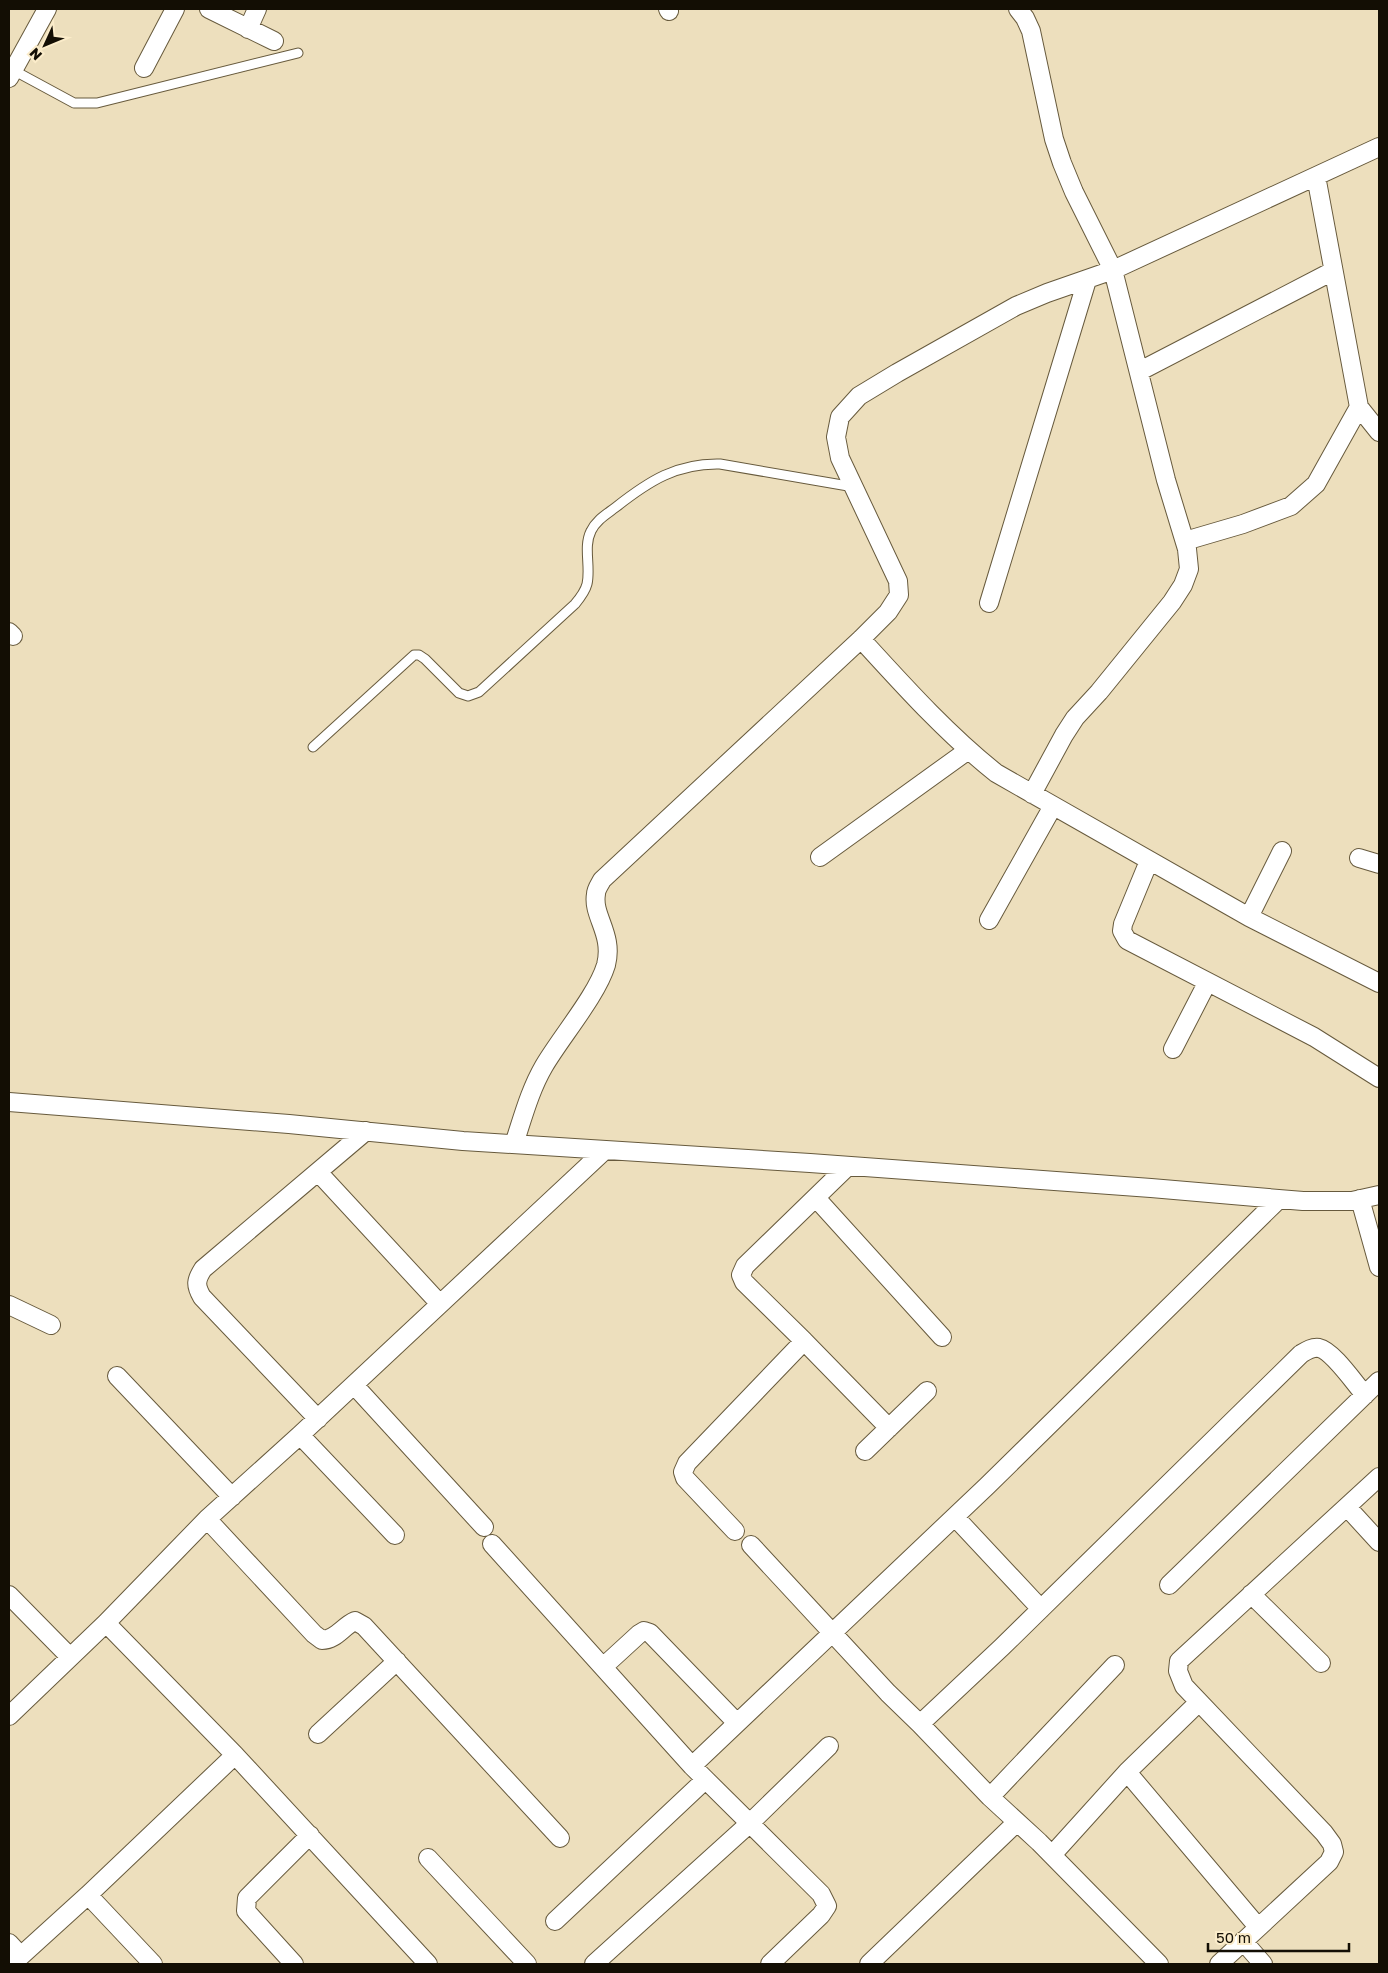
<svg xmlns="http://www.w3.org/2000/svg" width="1388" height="1973" font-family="'Golos Text',sans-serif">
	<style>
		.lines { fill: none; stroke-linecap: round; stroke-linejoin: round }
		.lane-casing { stroke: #675a3d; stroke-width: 11 }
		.street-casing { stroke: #675a3d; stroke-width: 20 }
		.lane { stroke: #fff; stroke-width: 9 }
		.street { stroke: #fff; stroke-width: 18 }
	</style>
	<rect width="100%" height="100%" fill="#eddfbd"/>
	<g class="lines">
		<defs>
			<path id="lane" d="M13,70L74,103H97L298,53
				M313,747L414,655H419L425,659L459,693L468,696L479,692L575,604C580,598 585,592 587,584C591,567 583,547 591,531C596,520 607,514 616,507C649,481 677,463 720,464L854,487"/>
			<path id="street" d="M209,9L274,41
				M668,9L669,11
				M1018,9L1025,18L1031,31L1054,139L1062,163L1074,192L1113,270L1166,480L1187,549L1189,569L1183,585L1172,602L1099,692L1075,718L1064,735L1032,794
				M248,29L257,9
				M144,68L175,9
				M9,78L47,9
				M1316,176L1359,407L1379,432
				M1140,371L1333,271
				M1185,541L1243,524L1291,506L1316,484L1359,407
				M989,603L1087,280
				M9,632L13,636
				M861,639C904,686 946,733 996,773L1249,917L1379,983
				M820,857L967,751
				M1359,858L1379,864
				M1149,861L1123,924L1122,931L1127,940L1314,1037L1379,1078
				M1249,917L1282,851
				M989,920L1053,806
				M1173,1049L1207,983
				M9,1102L289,1124L463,1141L810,1163L1151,1188L1303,1201H1352L1379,1195
				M514,1144C523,1117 530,1090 544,1066C561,1037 597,995 606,965C614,934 592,916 596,894C596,889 600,884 602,880L861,639L888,612L899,595L898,581L840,458L836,437L840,417L859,396L897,373L1016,306L1047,293L1113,270L1379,147
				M318,1172L440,1304
				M816,1198L942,1337
				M1360,1199L1379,1267
				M9,1305L51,1325
				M804,1341L889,1428
				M117,1376L232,1497
				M354,1385L484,1527
				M318,1419L202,1297C195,1285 196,1280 203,1269L366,1131
				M300,1435L395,1535
				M865,1451L927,1391
				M1347,1507L1379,1542
				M955,1517L1041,1609
				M207,1519L314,1634L322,1640C336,1640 343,1626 355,1621L364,1626L560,1838
				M735,1531L685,1478L683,1472L687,1463L804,1341L744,1282L741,1275L745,1266L848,1166
				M492,1544L692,1766L821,1894L827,1906L821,1915L770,1964
				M751,1545L888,1693L920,1724L990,1797L1039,1842L1159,1964
				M1169,1585L1379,1381
				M1251,1594L1321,1663
				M9,1595L70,1657
				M603,1667L639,1634L644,1631L650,1633L737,1723
				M9,1716L106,1623
				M920,1724L1002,1647L1301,1354C1306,1351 1312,1347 1319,1348C1333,1351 1355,1384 1365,1395
				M318,1734L397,1661
				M692,1766L987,1486L1279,1199
				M1127,1772L1258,1927
				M990,1797L1115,1665
				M1052,1855L1127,1772L1199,1702
				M428,1858L527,1964
				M88,1895L153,1964
				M555,1921L705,1780
				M1243,1941L1263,1964
				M9,1943L21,1956
				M12,1964L88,1895L235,1755
				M294,1964L246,1911L247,1898L310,1835
				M428,1964L235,1755L106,1623L207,1519L300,1435L605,1150
				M594,1964L749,1824L829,1746
				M869,1964L1017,1822
				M1219,1964L1329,1862L1334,1852L1332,1844L1324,1833L1184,1686L1178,1671L1179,1661L1379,1477"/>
		</defs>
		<use href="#lane" class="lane-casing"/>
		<use href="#street" class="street-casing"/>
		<use href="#lane" class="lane"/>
		<use href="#street" class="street"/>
	</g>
	<rect width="1388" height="1973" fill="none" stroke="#130e04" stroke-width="20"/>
	<g transform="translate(45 45) rotate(226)" stroke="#fbecca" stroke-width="4" paint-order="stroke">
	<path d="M0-4L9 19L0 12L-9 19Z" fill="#130e04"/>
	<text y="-8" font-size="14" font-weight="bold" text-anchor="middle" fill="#130e04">N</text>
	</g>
	<path d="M1208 1943v8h141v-8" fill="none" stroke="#130e04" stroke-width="2.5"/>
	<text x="1216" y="1943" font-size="15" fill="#130e04" stroke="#fbecca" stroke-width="4" paint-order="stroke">50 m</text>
</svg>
